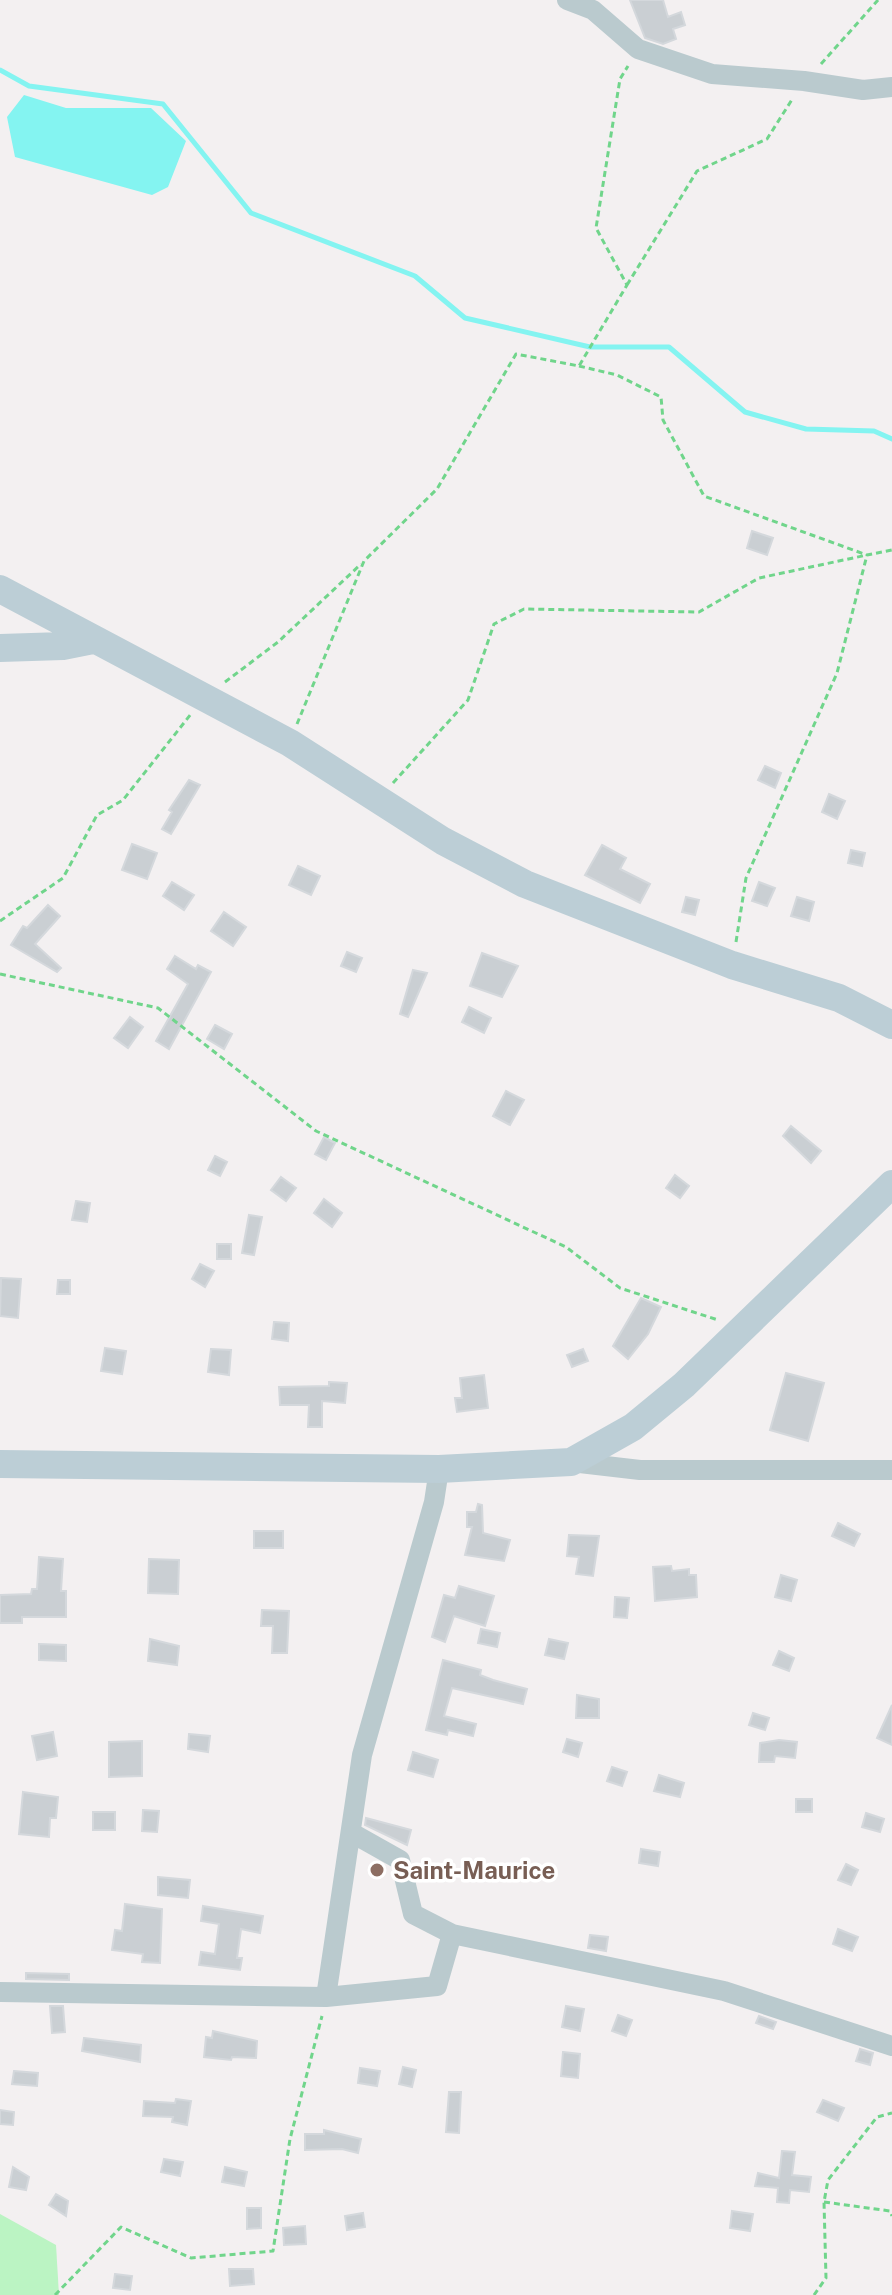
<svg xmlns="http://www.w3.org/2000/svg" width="892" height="2295" font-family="'Public Sans',sans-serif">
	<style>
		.green { fill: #bbf4c3 }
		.water { fill: #84f4f1 }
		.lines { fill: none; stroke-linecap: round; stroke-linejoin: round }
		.stream { stroke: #84f4f1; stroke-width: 5 }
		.building { fill: #cacfd3; stroke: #d4d8dc; stroke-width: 2 }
		.path { stroke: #70d58b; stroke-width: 3; stroke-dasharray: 6 4; stroke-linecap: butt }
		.street { stroke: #bacace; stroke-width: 20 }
		.secondary { stroke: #bcced6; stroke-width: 28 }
		.education-dot { fill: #8d6e63; stroke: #fff; stroke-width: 3 }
		.labels { text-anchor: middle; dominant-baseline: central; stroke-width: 7; stroke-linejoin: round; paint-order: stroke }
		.education-label { font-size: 24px; font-weight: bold; fill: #785e54; stroke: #fff; text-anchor: start }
	</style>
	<rect width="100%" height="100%" fill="#f3f0f1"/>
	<path class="green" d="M0,2214L56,2245L59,2295H0Z"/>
	<path class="water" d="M24,95L66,108H151L186,141L168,187L152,195L15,157L7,117Z"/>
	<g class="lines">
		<path class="stream" d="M0,70L29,86L163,104L251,213L415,276L465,318L590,347H669L745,412L806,429L874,431L892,439"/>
	</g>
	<path class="building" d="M630,0H663L668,17L681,12L685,25L673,29L676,39L663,44L645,38Z
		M752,531L773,538L767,555L747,548Z
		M765,766L781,773L775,788L758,780Z
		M189,780L200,785L171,834L162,829L172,812L169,810Z
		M829,794L845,801L837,819L822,812Z
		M132,844L157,853L147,879L122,870Z
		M602,845L626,858L620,869L650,884L640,903L585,875Z
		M851,850L865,853L862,866L848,863Z
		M298,866L320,876L311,895L289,885Z
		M172,882L194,895L184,910L163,896Z
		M759,882L775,888L767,906L752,901Z
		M686,897L699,900L695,915L682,912Z
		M797,897L814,902L809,921L791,916Z
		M48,905L60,916L35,944L61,968L57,972L11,945L23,926L27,928Z
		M224,912L246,927L233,946L211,931Z
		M347,952L362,958L356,972L341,966Z
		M482,953L518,966L502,997L470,986Z
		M175,956L196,969L198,965L211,972L169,1049L156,1041L188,984L167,969Z
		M413,970L427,973L408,1017L400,1014Z
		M469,1007L491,1018L484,1033L462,1022Z
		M130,1017L143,1027L128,1048L114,1038Z
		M215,1025L232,1034L224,1049L207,1039Z
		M506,1091L524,1100L510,1125L493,1116Z
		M791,1126L821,1151L811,1163L783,1136Z
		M324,1137L335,1143L326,1160L315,1154Z
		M215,1156L227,1162L220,1176L208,1170Z
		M675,1175L689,1186L680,1198L666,1188Z
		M281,1177L296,1188L286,1201L271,1190Z
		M324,1199L342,1213L332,1227L314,1213Z
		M76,1201L90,1203L87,1222L72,1220Z
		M249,1215L262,1217L254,1255L242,1253Z
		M217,1244H231V1259H217Z
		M200,1264L214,1271L205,1287L192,1279Z
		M1,1278L21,1279L18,1318L0,1316Z
		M58,1280H70V1294H57Z
		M641,1298L661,1307L648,1334L628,1359L613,1346Z
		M274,1322L289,1323L288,1341L272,1339Z
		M105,1348L126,1351L122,1374L101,1371Z
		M211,1349L231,1350L229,1375L208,1372Z
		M583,1349L588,1361L572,1367L567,1355Z
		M786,1373L824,1383L808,1441L770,1430Z
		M484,1375L488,1408L457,1412L455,1398H462L460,1378Z
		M329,1382L347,1383L345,1403L322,1401V1427H308L309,1405H280L279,1387L329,1386Z
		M478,1504L482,1505L483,1533L510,1540L504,1561L465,1555L472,1527H467V1512H476Z
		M838,1523L860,1534L854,1546L832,1536Z
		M254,1531H283V1548H254Z
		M569,1535L599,1536L593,1576L576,1574L579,1557L567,1556Z
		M39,1557L63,1559L61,1591H66V1617H22V1623H0V1595L31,1594L32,1589H37Z
		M149,1559L179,1560L178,1594L148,1593Z
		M671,1566L672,1571L689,1569V1575H696L697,1597L655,1601L653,1567Z
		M781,1575L797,1580L791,1601L775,1597Z
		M459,1586L494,1596L485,1626L454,1616L445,1642L432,1637L444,1595L455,1598Z
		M615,1597L629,1598L627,1618L614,1617Z
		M262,1610L289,1611L287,1653H272L273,1626H261Z
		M481,1629L500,1633L497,1647L478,1643Z
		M150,1639L179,1646L177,1665L148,1661Z
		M549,1639L568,1643L564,1659L545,1655Z
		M39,1644L66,1645V1661L39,1660Z
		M779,1651L794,1658L789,1671L773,1665Z
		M443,1660L481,1670L480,1675L493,1680L527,1689L523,1704L452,1688L444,1716L476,1724L473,1736L448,1730L447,1735L426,1730Z
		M577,1695L599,1699V1718H576Z
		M892,1705V1745L877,1738Z
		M753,1713L769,1718L765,1730L749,1725Z
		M53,1732L57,1756L37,1760L32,1736Z
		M189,1734L210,1736L208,1752L188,1749Z
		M567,1739L582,1743L578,1757L563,1752Z
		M779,1740L797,1742L795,1758L775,1756L774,1762H759L760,1743Z
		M142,1741V1776L109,1777V1742Z
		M413,1752L438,1760L433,1777L408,1770Z
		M612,1767L627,1772L622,1786L607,1781Z
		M659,1775L684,1783L680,1797L654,1791Z
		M23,1792L58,1797L56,1818H50L49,1837L19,1834Z
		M796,1799H812V1812H796Z
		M143,1810L159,1811L157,1832L142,1831Z
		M93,1812H115V1830H93Z
		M866,1813L884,1819L880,1832L862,1827Z
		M366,1818L411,1830L407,1845L365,1825Z
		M641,1849L660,1852L658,1866L639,1863Z
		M846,1864L858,1870L851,1885L838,1880Z
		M158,1877L190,1880L188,1898L158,1895Z
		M125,1904L162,1909L160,1963L142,1962L143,1954L112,1950L115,1930L122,1931Z
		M203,1906L263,1916L260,1933L241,1929L237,1958H242L240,1970L199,1965L201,1952L215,1954L219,1924L201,1921Z
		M838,1929L858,1937L852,1951L833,1944Z
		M590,1935L608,1937L606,1951L588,1948Z
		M26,1973L69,1974V1980L26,1979Z
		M50,2006H63L65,2032L52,2033Z
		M566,2006L584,2009L580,2031L562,2027Z
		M618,2015L632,2020L626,2036L612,2031Z
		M759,2016L776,2022L773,2029L756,2023Z
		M213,2031L257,2041L256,2058L232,2057L231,2060L204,2057L206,2037L212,2038Z
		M84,2038L141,2045L140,2062L82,2051Z
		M860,2049L873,2053L870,2065L856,2061Z
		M563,2052L580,2054L578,2078L561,2076Z
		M403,2067L416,2070L412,2087L399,2084Z
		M360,2068L380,2071L377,2086L358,2083Z
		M14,2071L38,2073L37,2086L12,2084Z
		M449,2092H461L459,2133L446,2132Z
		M176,2099L191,2101L187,2125L172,2122L173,2117L143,2116L144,2101L175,2103Z
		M823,2100L844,2108L838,2121L817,2112Z
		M0,2110L14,2112L13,2125L0,2124Z
		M324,2130L361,2139L358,2153L342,2149L305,2150V2134H324Z
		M782,2151L795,2152L792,2175L811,2177L809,2192L790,2190L789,2203L777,2202L778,2188L755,2186L758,2173L779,2178Z
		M164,2159L183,2162L180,2176L161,2172Z
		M13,2167L29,2177L26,2190L9,2187Z
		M225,2167L247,2172L244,2186L222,2182Z
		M56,2194L68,2201L66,2216L49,2205Z
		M247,2208H261V2228L247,2229Z
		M732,2211L753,2214L750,2231L730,2228Z
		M363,2213L365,2227L347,2230L345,2216Z
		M305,2226L306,2244L284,2245L283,2228Z
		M229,2269H253L254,2284L230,2286Z
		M115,2274L132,2276L130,2290L113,2288Z"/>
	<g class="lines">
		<path class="path" d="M821,64L878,0
			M627,285L697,171L767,139L793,98
			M579,366L617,375L661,397L663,420L704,496L867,555
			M225,682L278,642L361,564
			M297,724L364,561L437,489L516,354L579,366L627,285L596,228L620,79L628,66
			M393,783L468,700L494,624L524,609L699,612L759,578L867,555
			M0,921L63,878L97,815L123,800L191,714
			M736,942L746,878L837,673L867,555L892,550
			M0,974L158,1008L316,1131L566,1247L620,1288L718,1320
			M824,2202L890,2211L892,2216
			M55,2295L121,2227L191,2258L273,2251L290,2139L322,2016
			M814,2295L826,2278L824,2202L828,2180L877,2117L892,2113"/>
		<path class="street" d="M567,0L593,10L638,49L712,74L804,81L863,90L892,87
			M571,1462L640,1470H892
			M352,1833L400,1860L413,1914L452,1934
			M0,1992L326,1997L437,1986L452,1934L724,1991L892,2046
			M326,1997L362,1755L434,1502L439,1469"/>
		<path class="secondary" d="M0,589L290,743L443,841L525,884L732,965L839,998L892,1025
			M0,648L63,646L93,640
			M0,1464L439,1469L571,1462L633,1427L684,1385L892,1184"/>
	</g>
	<circle class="education-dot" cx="377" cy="1870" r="8"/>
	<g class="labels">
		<g class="education-label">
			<text x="393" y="1870">Saint-Maurice</text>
		</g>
	</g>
</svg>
